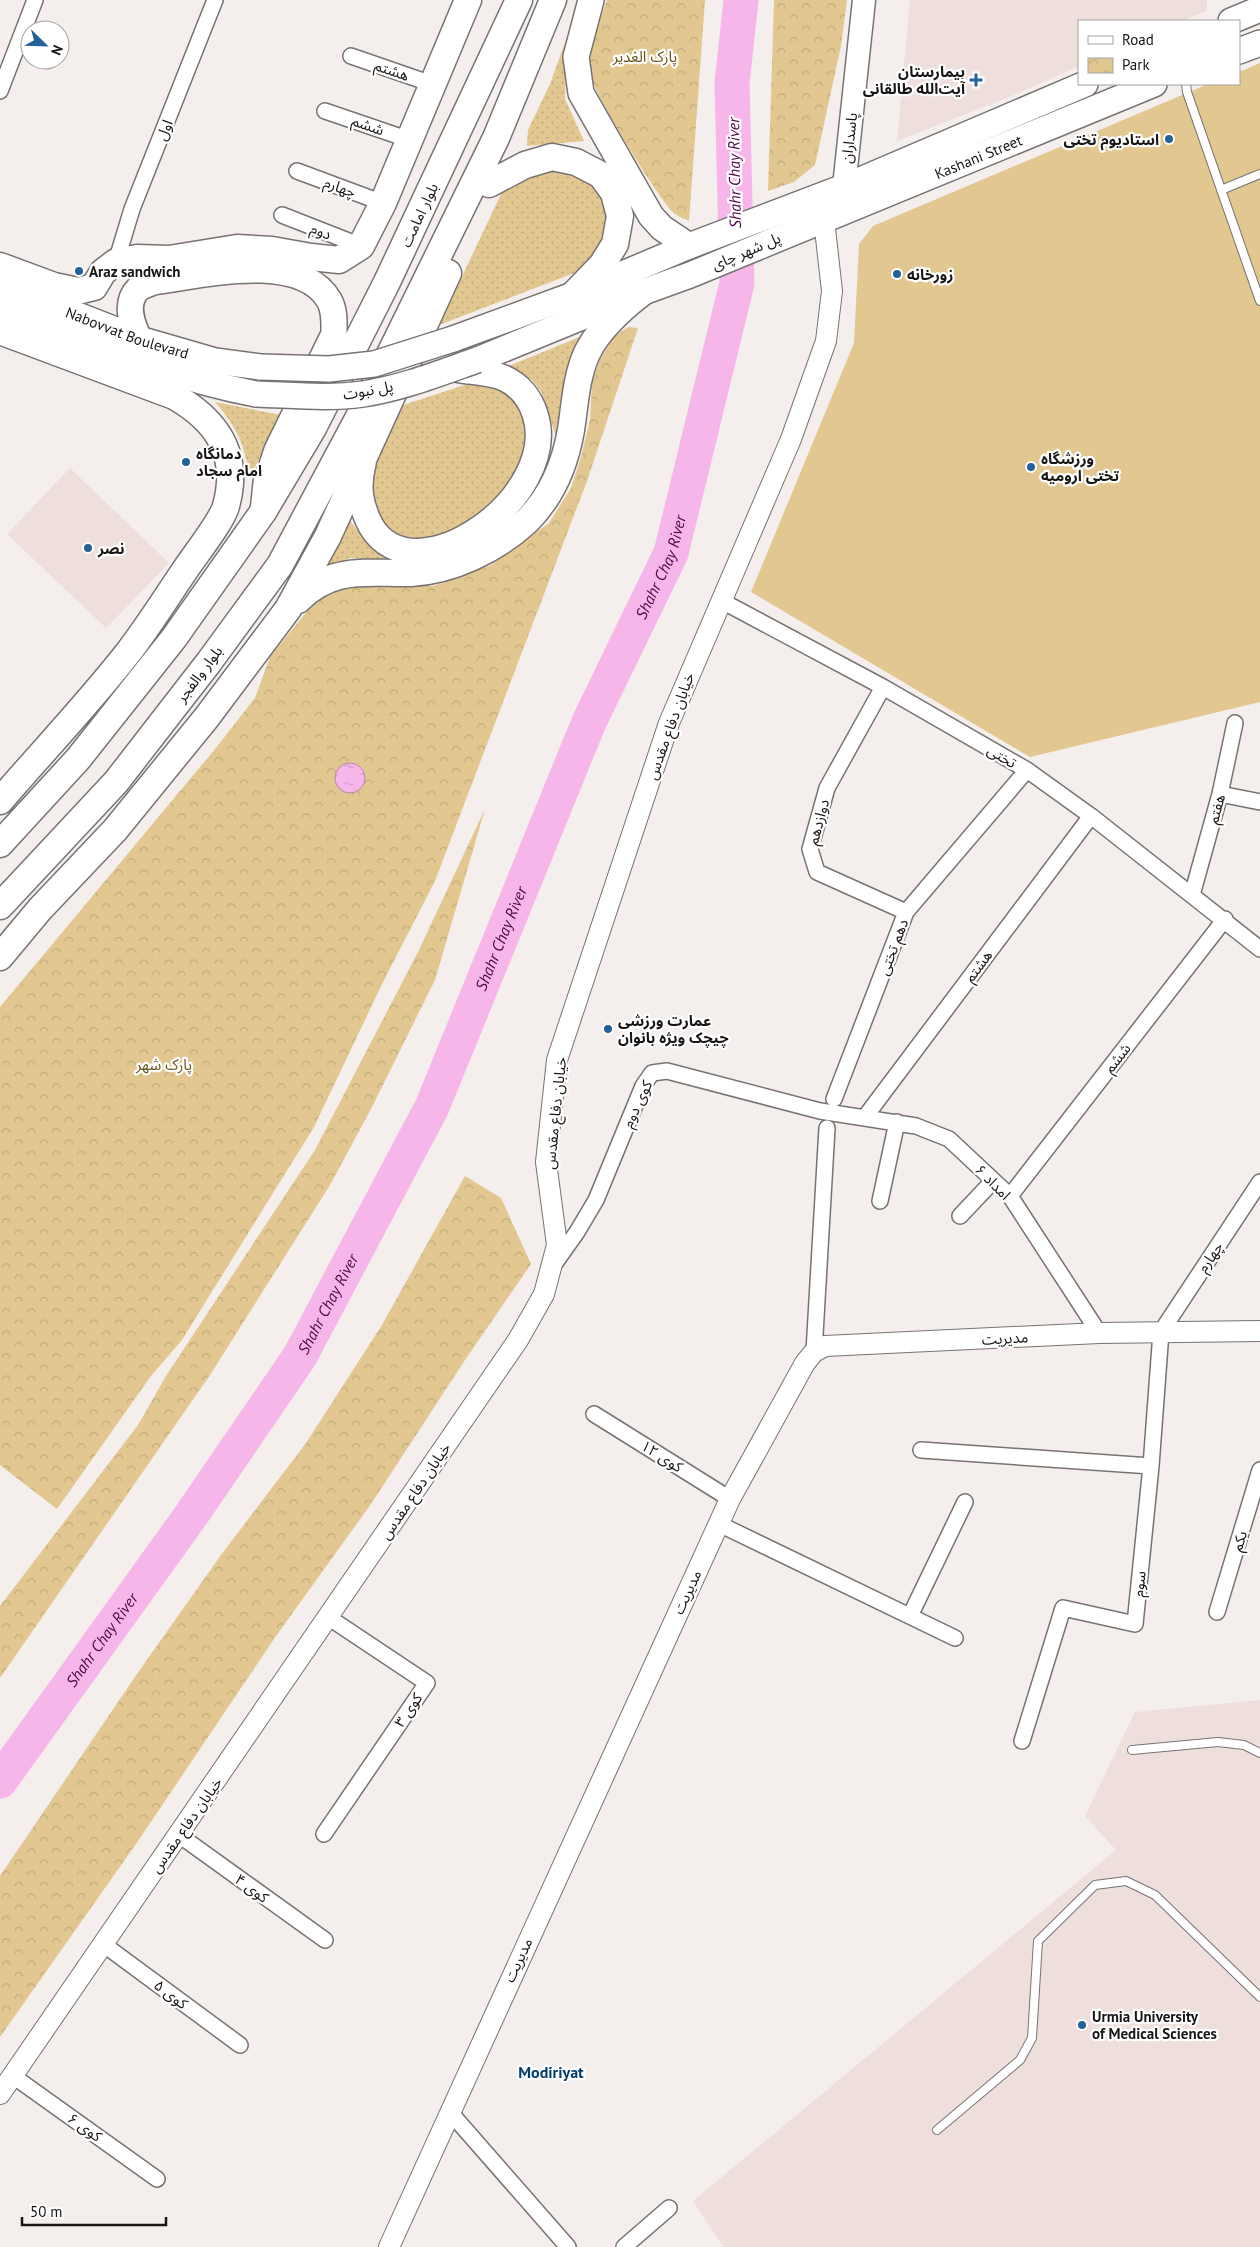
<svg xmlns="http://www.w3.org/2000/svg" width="1260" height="2247" font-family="'PT Sans','Noto Sans Arabic',sans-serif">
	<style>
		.built { fill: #eedfdd }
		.grass { fill: url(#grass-dots) }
		.park { fill: url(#park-crowns) }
		.pitch { fill: #e2c890 }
		.water { fill: url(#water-ripples); stroke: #b486aa }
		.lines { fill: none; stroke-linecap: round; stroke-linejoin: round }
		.river { stroke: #f7b6ea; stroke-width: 35 }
		.service-casing { stroke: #787372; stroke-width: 10 }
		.minor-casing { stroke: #787372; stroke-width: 18 }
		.tertiary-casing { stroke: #787372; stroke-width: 22 }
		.secondary-casing { stroke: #787372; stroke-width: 25 }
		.primary-casing { stroke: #787372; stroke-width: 28 }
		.trunk-casing { stroke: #787372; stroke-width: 29 }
		.service { stroke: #fff; stroke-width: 8 }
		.minor { stroke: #fff; stroke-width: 15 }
		.tertiary { stroke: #fff; stroke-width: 20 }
		.secondary { stroke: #fff; stroke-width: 22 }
		.primary { stroke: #fff; stroke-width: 25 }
		.trunk { stroke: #fff; stroke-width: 26 }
		.primary-bridge-casing { stroke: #787372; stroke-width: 28; stroke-linecap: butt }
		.primary-bridge { stroke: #fff; stroke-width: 25 }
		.poi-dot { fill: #246198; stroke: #fff; stroke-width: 2 }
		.labels { text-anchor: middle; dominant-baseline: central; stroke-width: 4.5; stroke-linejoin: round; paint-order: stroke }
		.park-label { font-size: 15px; fill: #69521a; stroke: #fff }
		.street-label { font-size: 15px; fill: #181615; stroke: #fff }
		.poi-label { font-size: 15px; font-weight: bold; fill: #181615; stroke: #fff; text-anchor: start }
		.water-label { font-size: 16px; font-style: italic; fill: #520549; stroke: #fff }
		.neighbourhood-label { font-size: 16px; font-weight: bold; fill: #003e6e; stroke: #fff }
	</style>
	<defs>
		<pattern id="grass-dots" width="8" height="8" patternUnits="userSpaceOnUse" patternTransform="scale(1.25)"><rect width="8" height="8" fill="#e2c890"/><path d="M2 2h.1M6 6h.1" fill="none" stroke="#c1ab7b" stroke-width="1.8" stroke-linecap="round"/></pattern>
		<pattern id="park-crowns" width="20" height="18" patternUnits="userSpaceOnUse" patternTransform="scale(1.25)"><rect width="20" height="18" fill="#e2c890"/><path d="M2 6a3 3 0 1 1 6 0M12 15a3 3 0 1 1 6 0" fill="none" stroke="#c1ab7b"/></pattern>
		<pattern id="water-ripples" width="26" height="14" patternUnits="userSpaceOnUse" patternTransform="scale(1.25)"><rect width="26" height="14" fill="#f7b6ea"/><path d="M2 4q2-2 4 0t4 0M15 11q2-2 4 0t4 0" fill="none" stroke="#d39cc8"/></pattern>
	</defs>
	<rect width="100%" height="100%" fill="#f4eeed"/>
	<path class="built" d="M910,0H1207V11L1181,21H1079V66L1019,93L897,141Z
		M70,468L169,563L106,628L7,534Z
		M1260,1700V2247H723L693,2201L1116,1850L1085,1816L1135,1712Z"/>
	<path class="grass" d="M567,37L565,99L584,141L527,146L528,130L550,84Z
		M550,166L573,169L595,184L608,203L611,227L590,267L439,325L502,192L522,176Z
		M592,332L558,443L542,393L532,380L506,367Z
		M474,382L499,387L520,403L532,433L523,469L478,521L429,540L397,535L373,511L367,466L394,408Z
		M215,402L281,415L250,477C244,444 237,427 215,402Z
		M350,503V521L364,538L404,562L349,558L314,576Z"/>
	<path class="park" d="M607,0H705L689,221C685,219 679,217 675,214C660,202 593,92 590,74C587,45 597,26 607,0Z
		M774,0H847L841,46L815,165L794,182L768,191Z
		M628,327L638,328L587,481L435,881L383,982L314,1127L182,1340L151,1376L57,1509L0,1465V1007L215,749L255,698L270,657L316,600L334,590L361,585L433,586L491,565L549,523L571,488L581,457L590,420L592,383L600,359L615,336Z
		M485,809L435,980L372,1107L330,1185L210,1375L0,1678V1606L138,1425L166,1376L315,1150L418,952Z
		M465,1176L501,1198L531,1264L465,1360L371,1504L276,1636L136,1844L0,2037V1876L139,1671L221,1555L306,1443L382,1325Z"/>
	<path class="pitch" d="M1260,63V702L1030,757L751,592L854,343L859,244L873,226L1208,84H1239V72Z"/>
	<path class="water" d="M335 778a15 15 0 1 1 30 0a15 15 0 1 1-30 0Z"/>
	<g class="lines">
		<path class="river" id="s1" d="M0,1781L192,1514L300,1356L432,1107L589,722L671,553L737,283L732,83L741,0"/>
		<defs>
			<path id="service" d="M1186,84L1187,92L1260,301
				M1221,190L1260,174
				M1132,1750L1218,1742L1244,1745L1260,1753
				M937,2130L1020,2060L1032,2038L1038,1941L1095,1885L1126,1881L1155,1895L1260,1997"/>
			<path id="minor" d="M351,56L432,84
				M0,91L35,0
				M325,111L410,140
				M297,171L383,203
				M282,215L361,246
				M116,262L132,209L215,0
				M720,600L883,687L1027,770L1091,816L1260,949
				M883,687L827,788L810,849L817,872L906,912
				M1220,794L1260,802
				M1192,895L1220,794L1235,723
				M834,1099L906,912L1027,770
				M865,1117L1091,816
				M1010,1196L1225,919
				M880,1201L897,1122
				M960,1216L993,1181
				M555,1263L577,1232L596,1200L643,1086L652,1073L667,1071L820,1111L916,1126L949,1139L1010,1196L1099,1333
				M814,1352L827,1128
				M594,1414L730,1499
				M921,1450L1151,1466
				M719,1524L955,1638
				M1217,1612L1260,1470
				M910,1616L965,1502
				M1022,1741L1063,1608L1135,1624L1151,1466L1161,1332L1260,1182
				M324,1834L427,1683L328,1617
				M179,1835L325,1940
				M103,1944L240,2045
				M13,2076L157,2179
				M449,2111L568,2247
				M624,2247L669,2208"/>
			<path id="tertiary" d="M0,2094L518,1340L544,1294L557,1245L546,1162L557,1060L669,723L791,439L826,341L832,291L824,220
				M389,2247L730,1499L805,1363L814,1352L825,1346L1099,1333L1260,1331"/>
			<path id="secondary" d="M844,187L864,0"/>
			<g id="primary">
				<path d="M591,0L576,57L581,93L651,216L662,228L689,246"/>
				<path d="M1231,21L1260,9"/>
				<path d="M1239,51L1260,43"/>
				<path id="s2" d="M0,285L139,339L215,361L260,367"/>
				<path d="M0,310C84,341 167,377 256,394"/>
				<path d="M139,339C132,324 124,303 138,289C142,286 149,284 153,282C199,276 299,250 329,300C335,310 334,323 334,334L277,450L266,483L263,512"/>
				<path d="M453,339L573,295L689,246L844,187L1085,84"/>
				<path id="s3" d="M477,360L643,292L690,275L1154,84"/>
				<path d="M363,464C357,487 360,505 371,526C414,600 562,497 535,414C530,398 519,385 504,378C490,372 470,372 455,369"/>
			</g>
			<path id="trunk" d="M489,184L525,165L552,157L576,162L601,175L614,193L620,216L615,244L602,265L573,295
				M0,266L54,286L78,291L94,287L103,272L116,262L137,258L169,259L237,248L272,250L311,257L339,260L361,246L383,203L468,0
				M0,331L174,396C218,421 240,455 226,506C222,521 195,555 185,570C166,598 148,627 127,654C87,705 42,752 0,801
				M298,600C333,565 367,574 411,573C452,571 497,549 527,521C552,496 565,465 571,430C575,404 576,377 587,353C599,328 622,308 643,292
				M0,844L78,759L174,638L263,512L313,428L387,282L519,0
				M0,906L116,782L209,662L280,565L360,415L496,138L553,0
				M0,957L40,909L115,830L207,717L288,609L328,536L448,273"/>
		</defs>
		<use href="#service" class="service-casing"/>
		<use href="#minor" class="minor-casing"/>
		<use href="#tertiary" class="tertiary-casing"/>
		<use href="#secondary" class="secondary-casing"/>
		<use href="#primary" class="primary-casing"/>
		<use href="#trunk" class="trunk-casing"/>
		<use href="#service" class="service"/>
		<use href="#minor" class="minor"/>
		<use href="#tertiary" class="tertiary"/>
		<use href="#secondary" class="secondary"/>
		<use href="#primary" class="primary"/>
		<use href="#trunk" class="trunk"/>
		<defs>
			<path id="primary-bridge" d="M260,367L329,369L374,364L453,339
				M256,394C291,395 327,399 363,394C402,388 440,373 477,360"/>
		</defs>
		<use href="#primary-bridge" class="primary-bridge-casing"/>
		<use href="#primary-bridge" class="primary-bridge"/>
	</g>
	<g class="poi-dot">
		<path d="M973.5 72.5h5v5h5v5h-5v5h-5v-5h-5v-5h5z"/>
		<circle cx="1169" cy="139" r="5"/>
		<circle cx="79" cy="271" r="5"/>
		<circle cx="897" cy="274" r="5"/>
		<circle cx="186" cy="462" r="5"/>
		<circle cx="1031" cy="467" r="5"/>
		<circle cx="88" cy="548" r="5"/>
		<circle cx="608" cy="1029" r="5"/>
		<circle cx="1082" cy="2025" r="5"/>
	</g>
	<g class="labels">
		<g class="park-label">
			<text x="645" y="56">پارک الغدیر</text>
			<text x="164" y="1064">پارک شهر</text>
		</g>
		<g class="street-label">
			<text transform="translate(392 70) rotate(19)">هشتم</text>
			<text transform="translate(368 125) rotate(19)">ششم</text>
			<text transform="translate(164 130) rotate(-68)">اول</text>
			<text transform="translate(849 138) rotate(-84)">پاسداران</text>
			<text stroke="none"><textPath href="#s3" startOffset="541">Kashani Street</textPath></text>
			<text transform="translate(340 187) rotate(20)">چهارم</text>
			<text transform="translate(419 215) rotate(-65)">بلوار امامت</text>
			<text transform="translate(321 231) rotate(22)">دوم</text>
			<text transform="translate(746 251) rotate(-23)">پل شهر چای</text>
			<text stroke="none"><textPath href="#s2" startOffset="136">Nabovvat Boulevard</textPath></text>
			<text transform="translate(368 390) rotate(-10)">پل نبوت</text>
			<text transform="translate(199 674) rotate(-53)">بلوار والفجر</text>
			<text transform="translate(670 726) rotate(-70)">خیابان دفاع مقدس</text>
			<text transform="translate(1002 756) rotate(30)">تختی</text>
			<text transform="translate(1216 809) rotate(-75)">هفتم</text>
			<text transform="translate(818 822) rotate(-75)">دوازدهم</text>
			<text transform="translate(893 947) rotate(-69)">دهم تختی</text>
			<text transform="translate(978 966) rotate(-53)">هشتم</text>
			<text transform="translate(1117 1058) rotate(-52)">ششم</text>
			<text transform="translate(637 1104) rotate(-65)">کوی دوم</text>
			<text transform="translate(555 1113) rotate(-84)">خیابان دفاع مقدس</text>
			<text transform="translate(993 1182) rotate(45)">امداد ۶</text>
			<text transform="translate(1210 1257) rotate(-56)">چهارم</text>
			<text transform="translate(1005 1338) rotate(-3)">مدیریت</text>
			<text transform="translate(662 1456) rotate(32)">کوی ۱۲</text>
			<text transform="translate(415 1491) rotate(-56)">خیابان دفاع مقدس</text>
			<text transform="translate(1239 1541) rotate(-73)">یکم</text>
			<text transform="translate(1139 1584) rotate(-84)">سوم</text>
			<text transform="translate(687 1592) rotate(-65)">مدیریت</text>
			<text transform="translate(408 1710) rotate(-56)">کوی ۳</text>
			<text transform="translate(186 1825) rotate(-55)">خیابان دفاع مقدس</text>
			<text transform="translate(252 1888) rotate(36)">کوی ۴</text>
			<text transform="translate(518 1960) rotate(-65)">مدیریت</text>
			<text transform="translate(171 1994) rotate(37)">کوی ۵</text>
			<text transform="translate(85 2127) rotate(35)">کوی ۶</text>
		</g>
		<g class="poi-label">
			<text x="965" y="71" text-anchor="end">بیمارستان<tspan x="965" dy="17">آیت‌الله طالقانی</tspan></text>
			<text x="1159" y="139" text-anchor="end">استادیوم تختی</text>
			<text x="89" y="271">Araz sandwich</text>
			<text x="907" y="274">زورخانه</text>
			<text x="196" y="453">دمانگاه<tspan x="196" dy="17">امام سجاد</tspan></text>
			<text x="1041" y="458">ورزشگاه<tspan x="1041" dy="17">تختی ارومیه</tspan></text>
			<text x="98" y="548">نصر</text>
			<text x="618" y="1020">عمارت ورزشی<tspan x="618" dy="17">چیچک ویژه بانوان</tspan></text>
			<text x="1092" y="2016">Urmia University<tspan x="1092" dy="17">of Medical Sciences</tspan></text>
		</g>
		<g class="water-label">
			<text transform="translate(734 173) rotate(-91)">Shahr Chay River</text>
			<text stroke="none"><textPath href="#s1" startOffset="1389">Shahr Chay River</textPath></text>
			<text stroke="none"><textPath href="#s1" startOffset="984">Shahr Chay River</textPath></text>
			<text stroke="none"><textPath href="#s1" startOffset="579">Shahr Chay River</textPath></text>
			<text stroke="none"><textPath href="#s1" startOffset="174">Shahr Chay River</textPath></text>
		</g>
		<g class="neighbourhood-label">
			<text x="551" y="2072">Modiriyat</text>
		</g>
	</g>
	<rect x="1078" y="20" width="162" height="65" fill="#ffffff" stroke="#a3a2a1"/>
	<rect x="1088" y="36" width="25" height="8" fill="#ffffff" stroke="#a3a2a1"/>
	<text x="1122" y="45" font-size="15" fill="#181615">Road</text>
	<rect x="1088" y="58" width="25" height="15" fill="url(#park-crowns)" stroke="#a3a2a1"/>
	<text x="1122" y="70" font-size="15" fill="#181615">Park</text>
	<g transform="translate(45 45) rotate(113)"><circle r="24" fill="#ffffff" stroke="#a3a2a1"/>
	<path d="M0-4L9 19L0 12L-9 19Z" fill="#246198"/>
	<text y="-8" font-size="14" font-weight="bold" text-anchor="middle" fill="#181615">N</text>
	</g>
	<path d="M22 2217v8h144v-8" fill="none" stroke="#181615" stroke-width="2.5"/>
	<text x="30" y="2217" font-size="15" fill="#181615" stroke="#ffffff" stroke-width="4" paint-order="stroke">50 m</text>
</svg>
